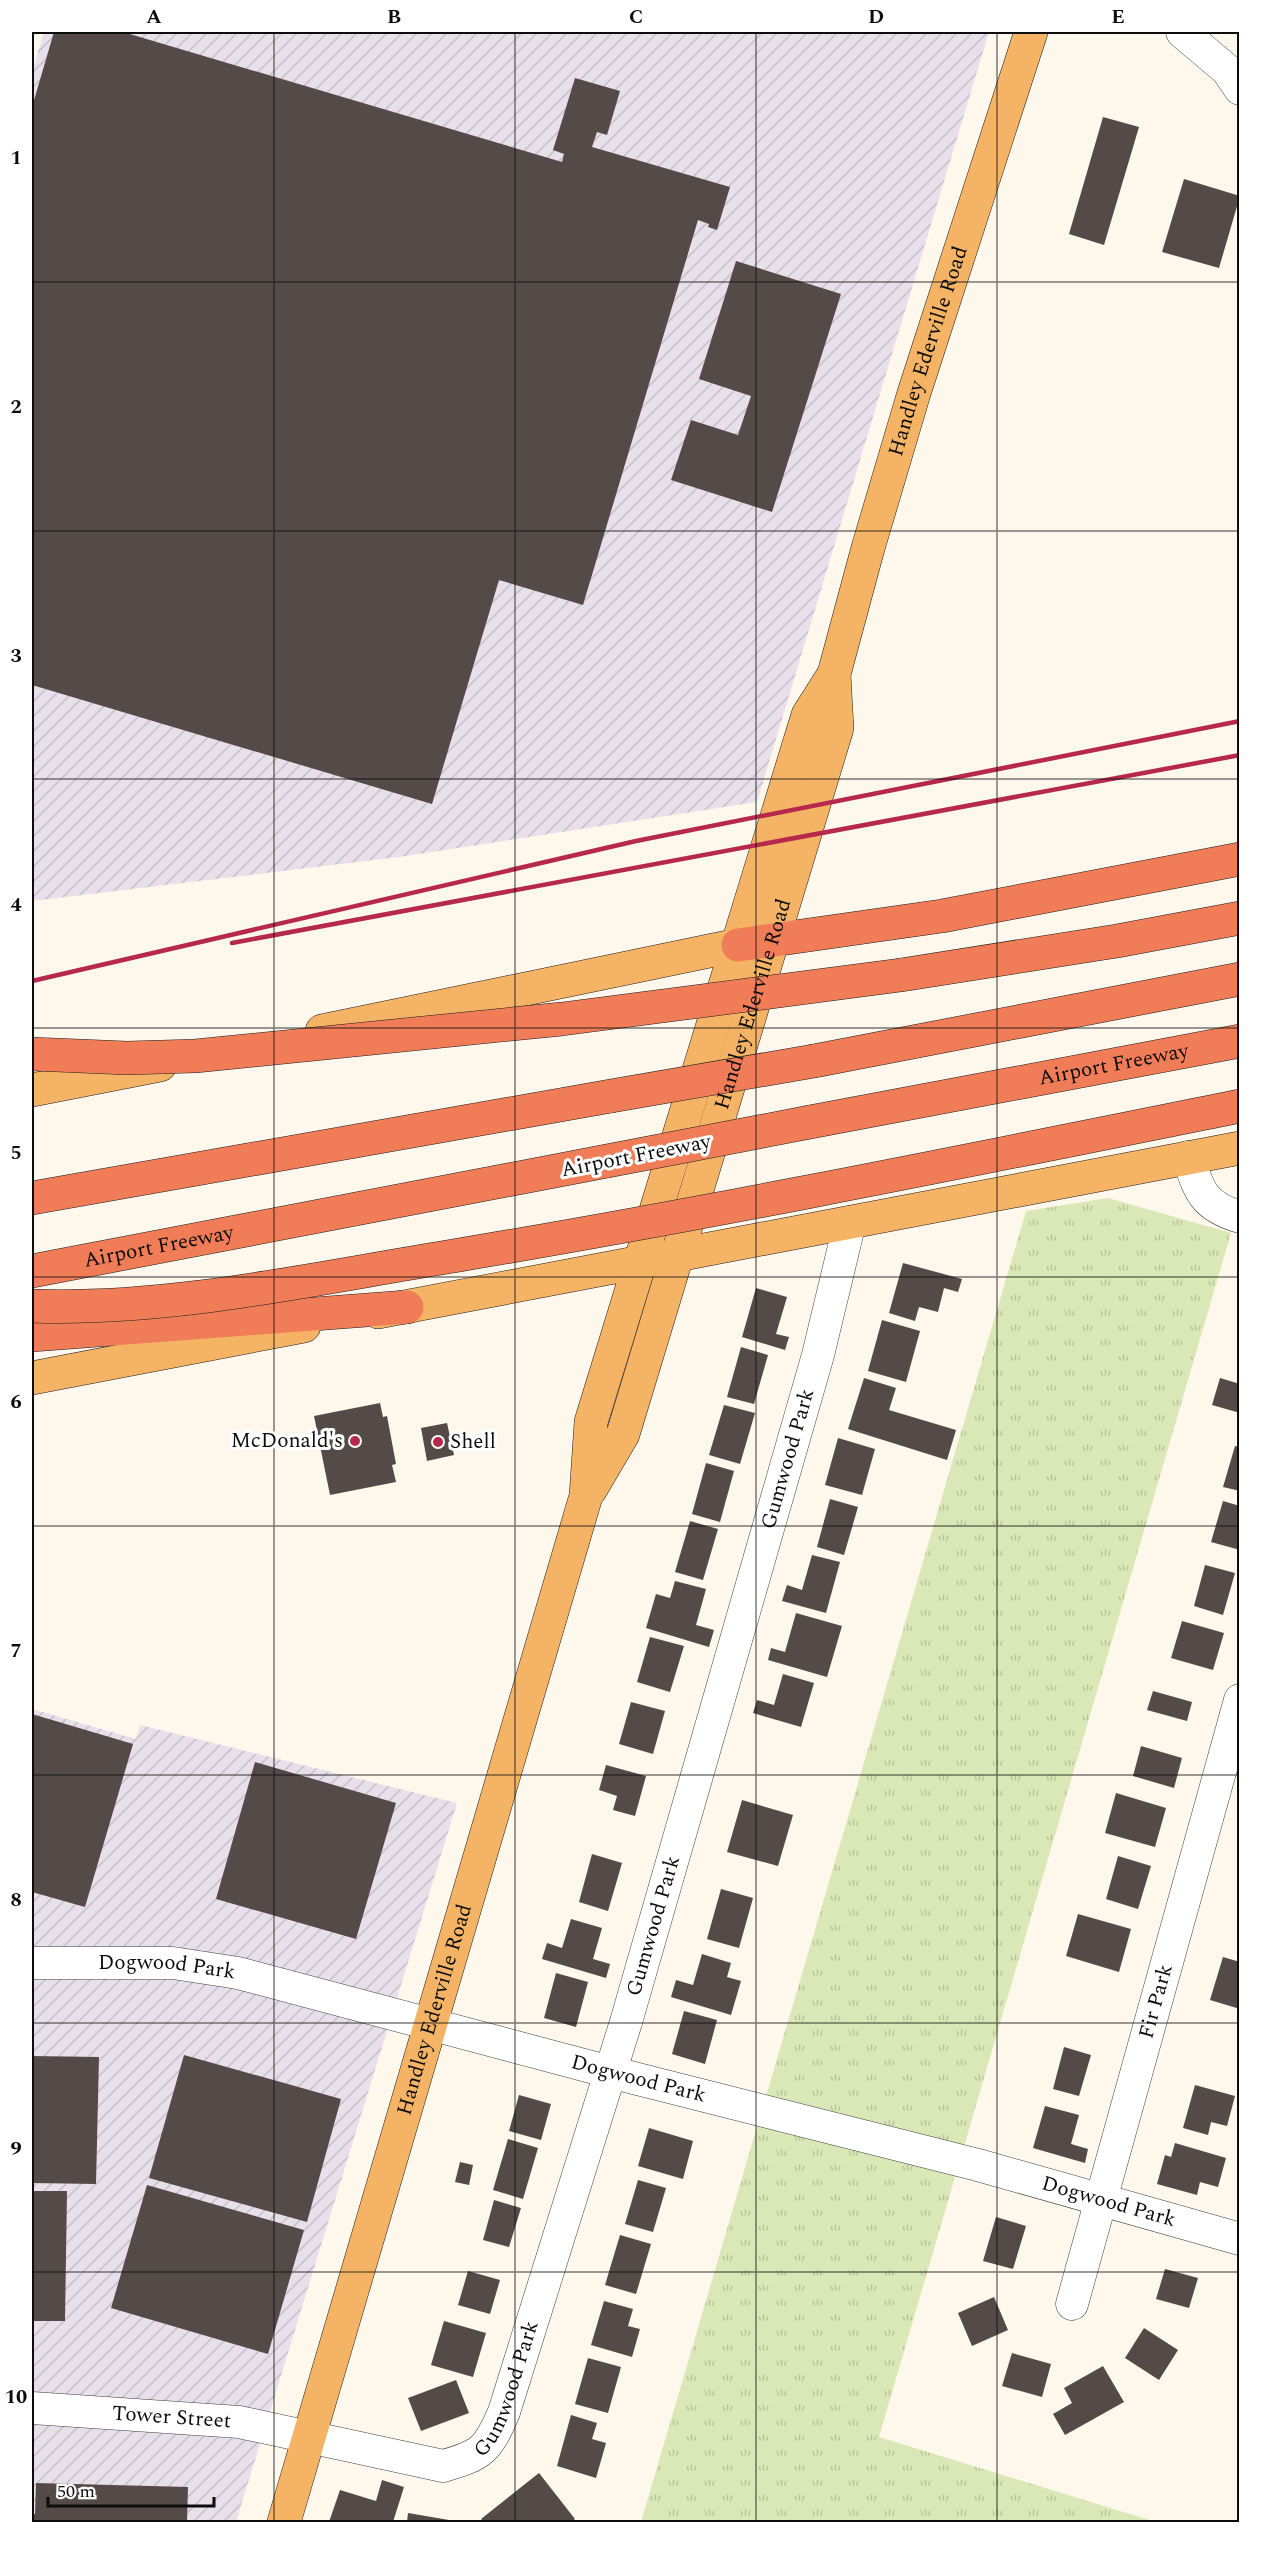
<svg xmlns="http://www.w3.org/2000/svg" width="1271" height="2554" font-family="Spectral,serif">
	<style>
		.industrial { fill: url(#industrial-furrows) }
		.grass { fill: url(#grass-tufts) }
		.building { fill: #544b49 }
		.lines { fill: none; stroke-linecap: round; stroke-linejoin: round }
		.minor-casing { stroke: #3f3f3f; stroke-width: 33 }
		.major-casing { stroke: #1d1d1d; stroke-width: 34 }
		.highway-casing { stroke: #1d1d1d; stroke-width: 34 }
		.minor { stroke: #fff; stroke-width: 32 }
		.major { stroke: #f5b465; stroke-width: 33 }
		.highway { stroke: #f07d58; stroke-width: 33 }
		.rail { stroke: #b7284d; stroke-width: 4.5 }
		.highway-bridge-casing { stroke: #1d1d1d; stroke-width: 34; stroke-linecap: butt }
		.highway-bridge { stroke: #f07d58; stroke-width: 33 }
		.grid { fill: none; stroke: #0c0c0c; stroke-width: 1.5; stroke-opacity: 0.55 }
		.poi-dot { fill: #b7284d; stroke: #fff; stroke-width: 2 }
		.labels { text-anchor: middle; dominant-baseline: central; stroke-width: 6; stroke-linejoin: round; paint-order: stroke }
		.street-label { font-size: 21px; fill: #0c0c0c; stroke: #fff }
		.poi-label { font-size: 21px; fill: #0c0c0c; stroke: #fff; text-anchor: end }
		.neatline { fill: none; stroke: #0c0c0c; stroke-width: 2 }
		.grid-label { font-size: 20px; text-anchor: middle; font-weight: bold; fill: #0c0c0c }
	</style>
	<defs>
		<pattern id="industrial-furrows" width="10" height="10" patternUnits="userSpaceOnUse" patternTransform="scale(1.5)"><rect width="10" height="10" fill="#e7e0eb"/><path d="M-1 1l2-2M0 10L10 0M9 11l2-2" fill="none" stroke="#c5bfc8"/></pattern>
		<pattern id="grass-tufts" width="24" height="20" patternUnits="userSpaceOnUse" patternTransform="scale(1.5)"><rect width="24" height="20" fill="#dae7b6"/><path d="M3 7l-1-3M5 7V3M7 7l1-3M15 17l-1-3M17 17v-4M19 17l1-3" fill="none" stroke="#bac59b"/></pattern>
	</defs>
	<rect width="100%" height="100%" fill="#fef7eb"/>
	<path class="industrial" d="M44,32H989L757,802L399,857L32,901V72Z
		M32,1709L136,1739L140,1725L457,1803L236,2522H32Z"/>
	<path class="grass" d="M1108,1198L1231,1233L879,2437L1156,2522H641L1026,1211Z"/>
	<path class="building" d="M54,32H123L562,162L564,154L553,150L575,78L620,91L607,135L597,132L592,147L730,187L717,230L708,227L709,224L698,220L583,605L499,580L432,804L32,685V107Z
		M1103,117L1139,127L1104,245L1069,234Z
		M1184,179L1240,196L1219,268L1162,252Z
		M736,261L841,294L772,512L671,480L691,420L738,435L751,396L699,379Z
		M903,1263L962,1279L958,1292L944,1288L938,1312L919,1307L915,1321L889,1313Z
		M756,1288L787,1297L776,1334L789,1337L785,1350L742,1337Z
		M882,1320L920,1331L906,1382L868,1371Z
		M741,1347L768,1355L754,1404L727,1397Z
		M864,1378L896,1388L889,1410L956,1430L947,1460L848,1429Z
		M1220,1378L1240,1384V1413L1212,1405Z
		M380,1403L383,1417L387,1416L396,1464L392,1465L396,1482L330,1495L314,1416Z
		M724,1405L755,1413L740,1464L709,1455Z
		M447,1423L454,1455L427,1461L421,1428Z
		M838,1438L875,1449L862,1495L825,1485Z
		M1235,1446L1240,1447V1491L1223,1487Z
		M706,1463L734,1471L720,1522L692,1514Z
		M830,1499L858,1507L844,1555L817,1547Z
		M1223,1501L1240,1506V1550L1211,1542Z
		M690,1521L718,1529L703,1580L675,1572Z
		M812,1555L840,1562L826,1613L782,1601L787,1585L802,1590Z
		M1205,1565L1235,1573L1223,1615L1194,1606Z
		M675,1581L706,1589L696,1625L714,1630L709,1647L646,1628L656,1594L670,1598Z
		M796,1613L842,1626L827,1677L768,1660L771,1648L785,1652Z
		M1182,1621L1224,1633L1213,1670L1171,1658Z
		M650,1637L684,1646L670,1692L637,1682Z
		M783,1674L814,1683L801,1727L753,1713L757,1700L774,1705Z
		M1153,1691L1192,1702L1187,1721L1147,1710Z
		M631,1702L665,1711L653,1754L619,1744Z
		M32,1714L133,1744L85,1907L32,1892Z
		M1141,1746L1182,1758L1174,1788L1133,1776Z
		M255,1762L396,1803L356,1939L216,1899Z
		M606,1765L646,1776L635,1816L613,1810L617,1796L599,1790Z
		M1116,1793L1166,1808L1155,1847L1105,1833Z
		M742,1800L793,1815L778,1866L727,1852Z
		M592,1854L622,1863L608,1911L579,1902Z
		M1118,1856L1151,1866L1138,1909L1106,1899Z
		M721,1889L753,1898L739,1948L707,1939Z
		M1078,1914L1131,1929L1119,1972L1066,1956Z
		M571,1919L602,1928L593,1959L610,1964L606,1978L542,1959L547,1943L562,1948Z
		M702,1954L731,1963L727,1977L741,1981L731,2015L671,1997L676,1980L693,1985Z
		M1223,1957L1240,1962V2009L1210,2000Z
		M556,1973L588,1982L576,2027L544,2018Z
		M684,2011L717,2020L705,2064L672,2054Z
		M1064,2047L1091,2055L1079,2096L1053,2089Z
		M184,2055L341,2099L307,2222L149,2178Z
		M32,2056L99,2057L96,2184L32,2183Z
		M1195,2085L1235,2096L1227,2126L1211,2122L1208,2135L1183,2128Z
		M519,2095L551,2104L541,2140L509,2131Z
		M1045,2106L1079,2115L1071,2144L1088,2149L1085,2163L1033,2148Z
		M649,2128L693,2141L683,2179L638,2166Z
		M508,2139L538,2148L523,2199L493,2190Z
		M1175,2143L1226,2158L1218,2187L1200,2182L1197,2195L1157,2184L1165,2155L1171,2157Z
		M460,2162L473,2165L469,2185L455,2182Z
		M638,2180L666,2188L653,2232L625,2224Z
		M147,2185L304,2230L268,2354L111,2308Z
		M32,2191H67L65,2321H32Z
		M494,2200L521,2208L509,2247L483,2240Z
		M996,2217L1026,2226L1013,2269L983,2261Z
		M620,2235L651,2244L636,2294L605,2285Z
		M1165,2269L1198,2278L1189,2308L1156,2299Z
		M468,2271L500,2280L490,2314L458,2305Z
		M994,2297L1008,2330L972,2346L958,2313Z
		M604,2301L633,2309L628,2326L640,2329L632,2357L591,2345Z
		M444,2321L486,2333L473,2377L431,2365Z
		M1144,2328L1178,2350L1159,2380L1125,2358Z
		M1012,2353L1051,2364L1042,2397L1002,2386Z
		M588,2358L621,2367L608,2413L575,2404Z
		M1103,2366L1124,2402L1065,2435L1053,2414L1072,2403L1064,2388Z
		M456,2380L469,2413L421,2431L408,2398Z
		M571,2415L597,2423L592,2439L606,2443L596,2478L557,2466Z
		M539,2473L575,2519L571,2522H484L481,2519Z
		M382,2480L404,2487L393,2522H329L340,2490L376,2501Z
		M36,2483L188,2487L187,2522H32V2514H35Z
		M408,2513L449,2520V2522H407Z"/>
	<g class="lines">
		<defs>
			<g id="minor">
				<path d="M1182,32L1227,70L1240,89"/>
				<path d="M1188,1157C1199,1191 1203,1206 1240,1217"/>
				<path id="s1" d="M32,1963H173L238,1973L610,2072L978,2165L1240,2239"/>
				<path id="s2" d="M1072,2304L1240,1700"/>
				<path id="s3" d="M32,2408L239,2422L443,2466C483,2455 488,2449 504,2412L626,2022L818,1355L850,1222"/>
			</g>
			<g id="major">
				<path d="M322,1031L738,945"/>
				<path d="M32,1090L160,1065"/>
				<path d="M378,1312L1240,1148"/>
				<path d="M32,1378L304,1326"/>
				<path id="s4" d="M590,1490L623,1434L837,728L834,674"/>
				<path id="s5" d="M284,2522L586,1496L591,1422L808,715L834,674L868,548L914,393L1031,32"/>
			</g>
			<g id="highway">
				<path d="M738,945L942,916L1240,859"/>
				<path d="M901,975L1117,941L1240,918"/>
				<path d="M814,1061L1240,979"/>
				<path id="s6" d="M810,1122L1240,1041"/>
				<path d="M32,1198L611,1096"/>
				<path id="s7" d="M32,1271L607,1161"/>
				<path d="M32,1335L407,1307"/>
			</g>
		</defs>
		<use href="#minor" class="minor-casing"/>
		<use href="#major" class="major-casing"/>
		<use href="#highway" class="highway-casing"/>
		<use href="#minor" class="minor"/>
		<use href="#major" class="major"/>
		<use href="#highway" class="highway"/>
		<path class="rail" d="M232,943L1240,755
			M32,981L636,841L1240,721"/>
		<defs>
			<path id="highway-bridge" d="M32,1054L127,1058L195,1056L562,1019L901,975
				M611,1096L814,1061
				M607,1161L810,1122
				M32,1306C169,1311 311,1279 447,1257C712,1213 976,1159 1240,1106"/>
		</defs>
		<use href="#highway-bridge" class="highway-bridge-casing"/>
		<use href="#highway-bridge" class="highway-bridge"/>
	</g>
	<path class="grid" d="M274,32V2522M515,32V2522M756,32V2522M997,32V2522M32,282H1240M32,531H1240M32,779H1240M32,1028H1240M32,1277H1240M32,1526H1240M32,1775H1240M32,2023H1240M32,2272H1240"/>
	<g class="poi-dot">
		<circle cx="355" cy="1441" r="6"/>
		<circle cx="438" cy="1442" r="6"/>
	</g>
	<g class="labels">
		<g class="street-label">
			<text stroke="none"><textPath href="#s5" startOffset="2268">Handley Ederville Road</textPath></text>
			<text stroke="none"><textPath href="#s4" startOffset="514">Handley Ederville Road</textPath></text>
			<text stroke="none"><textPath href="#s6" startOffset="309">Airport Freeway</textPath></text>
			<text transform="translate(636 1156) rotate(-11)">Airport Freeway</text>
			<text stroke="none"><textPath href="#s7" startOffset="129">Airport Freeway</textPath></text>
			<text stroke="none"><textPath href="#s3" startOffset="1497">Gumwood Park</textPath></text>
			<text stroke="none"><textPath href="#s3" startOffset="1011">Gumwood Park</textPath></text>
			<text stroke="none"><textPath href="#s1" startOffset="135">Dogwood Park</textPath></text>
			<text stroke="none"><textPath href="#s2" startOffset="314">Fir Park</textPath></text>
			<text stroke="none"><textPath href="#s5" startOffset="534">Handley Ederville Road</textPath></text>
			<text stroke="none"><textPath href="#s1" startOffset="621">Dogwood Park</textPath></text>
			<text stroke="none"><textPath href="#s1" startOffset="1107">Dogwood Park</textPath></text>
			<text stroke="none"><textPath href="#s3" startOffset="525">Gumwood Park</textPath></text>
			<text stroke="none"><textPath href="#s3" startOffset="140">Tower Street</textPath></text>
		</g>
		<g class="poi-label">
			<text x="343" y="1441">McDonald's</text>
			<text x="450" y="1442" text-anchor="start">Shell</text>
		</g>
	</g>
	<rect width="1271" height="2554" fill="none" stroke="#ffffff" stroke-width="66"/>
	<path d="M48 2497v9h166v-9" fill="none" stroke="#0c0c0c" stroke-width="3"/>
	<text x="57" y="2497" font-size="18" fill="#0c0c0c" stroke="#ffffff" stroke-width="4.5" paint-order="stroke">50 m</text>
	<rect x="33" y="33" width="1205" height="2488" class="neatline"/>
	<g class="grid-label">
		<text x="154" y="23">A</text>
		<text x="394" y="23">B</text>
		<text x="636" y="23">C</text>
		<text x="876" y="23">D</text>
		<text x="1118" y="23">E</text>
		<text x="16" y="164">1</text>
		<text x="16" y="413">2</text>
		<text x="16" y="662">3</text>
		<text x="16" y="911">4</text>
		<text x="16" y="1159">5</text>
		<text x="16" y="1408">6</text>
		<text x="16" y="1657">7</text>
		<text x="16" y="1906">8</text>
		<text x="16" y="2155">9</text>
		<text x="16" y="2403">10</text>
	</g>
</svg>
